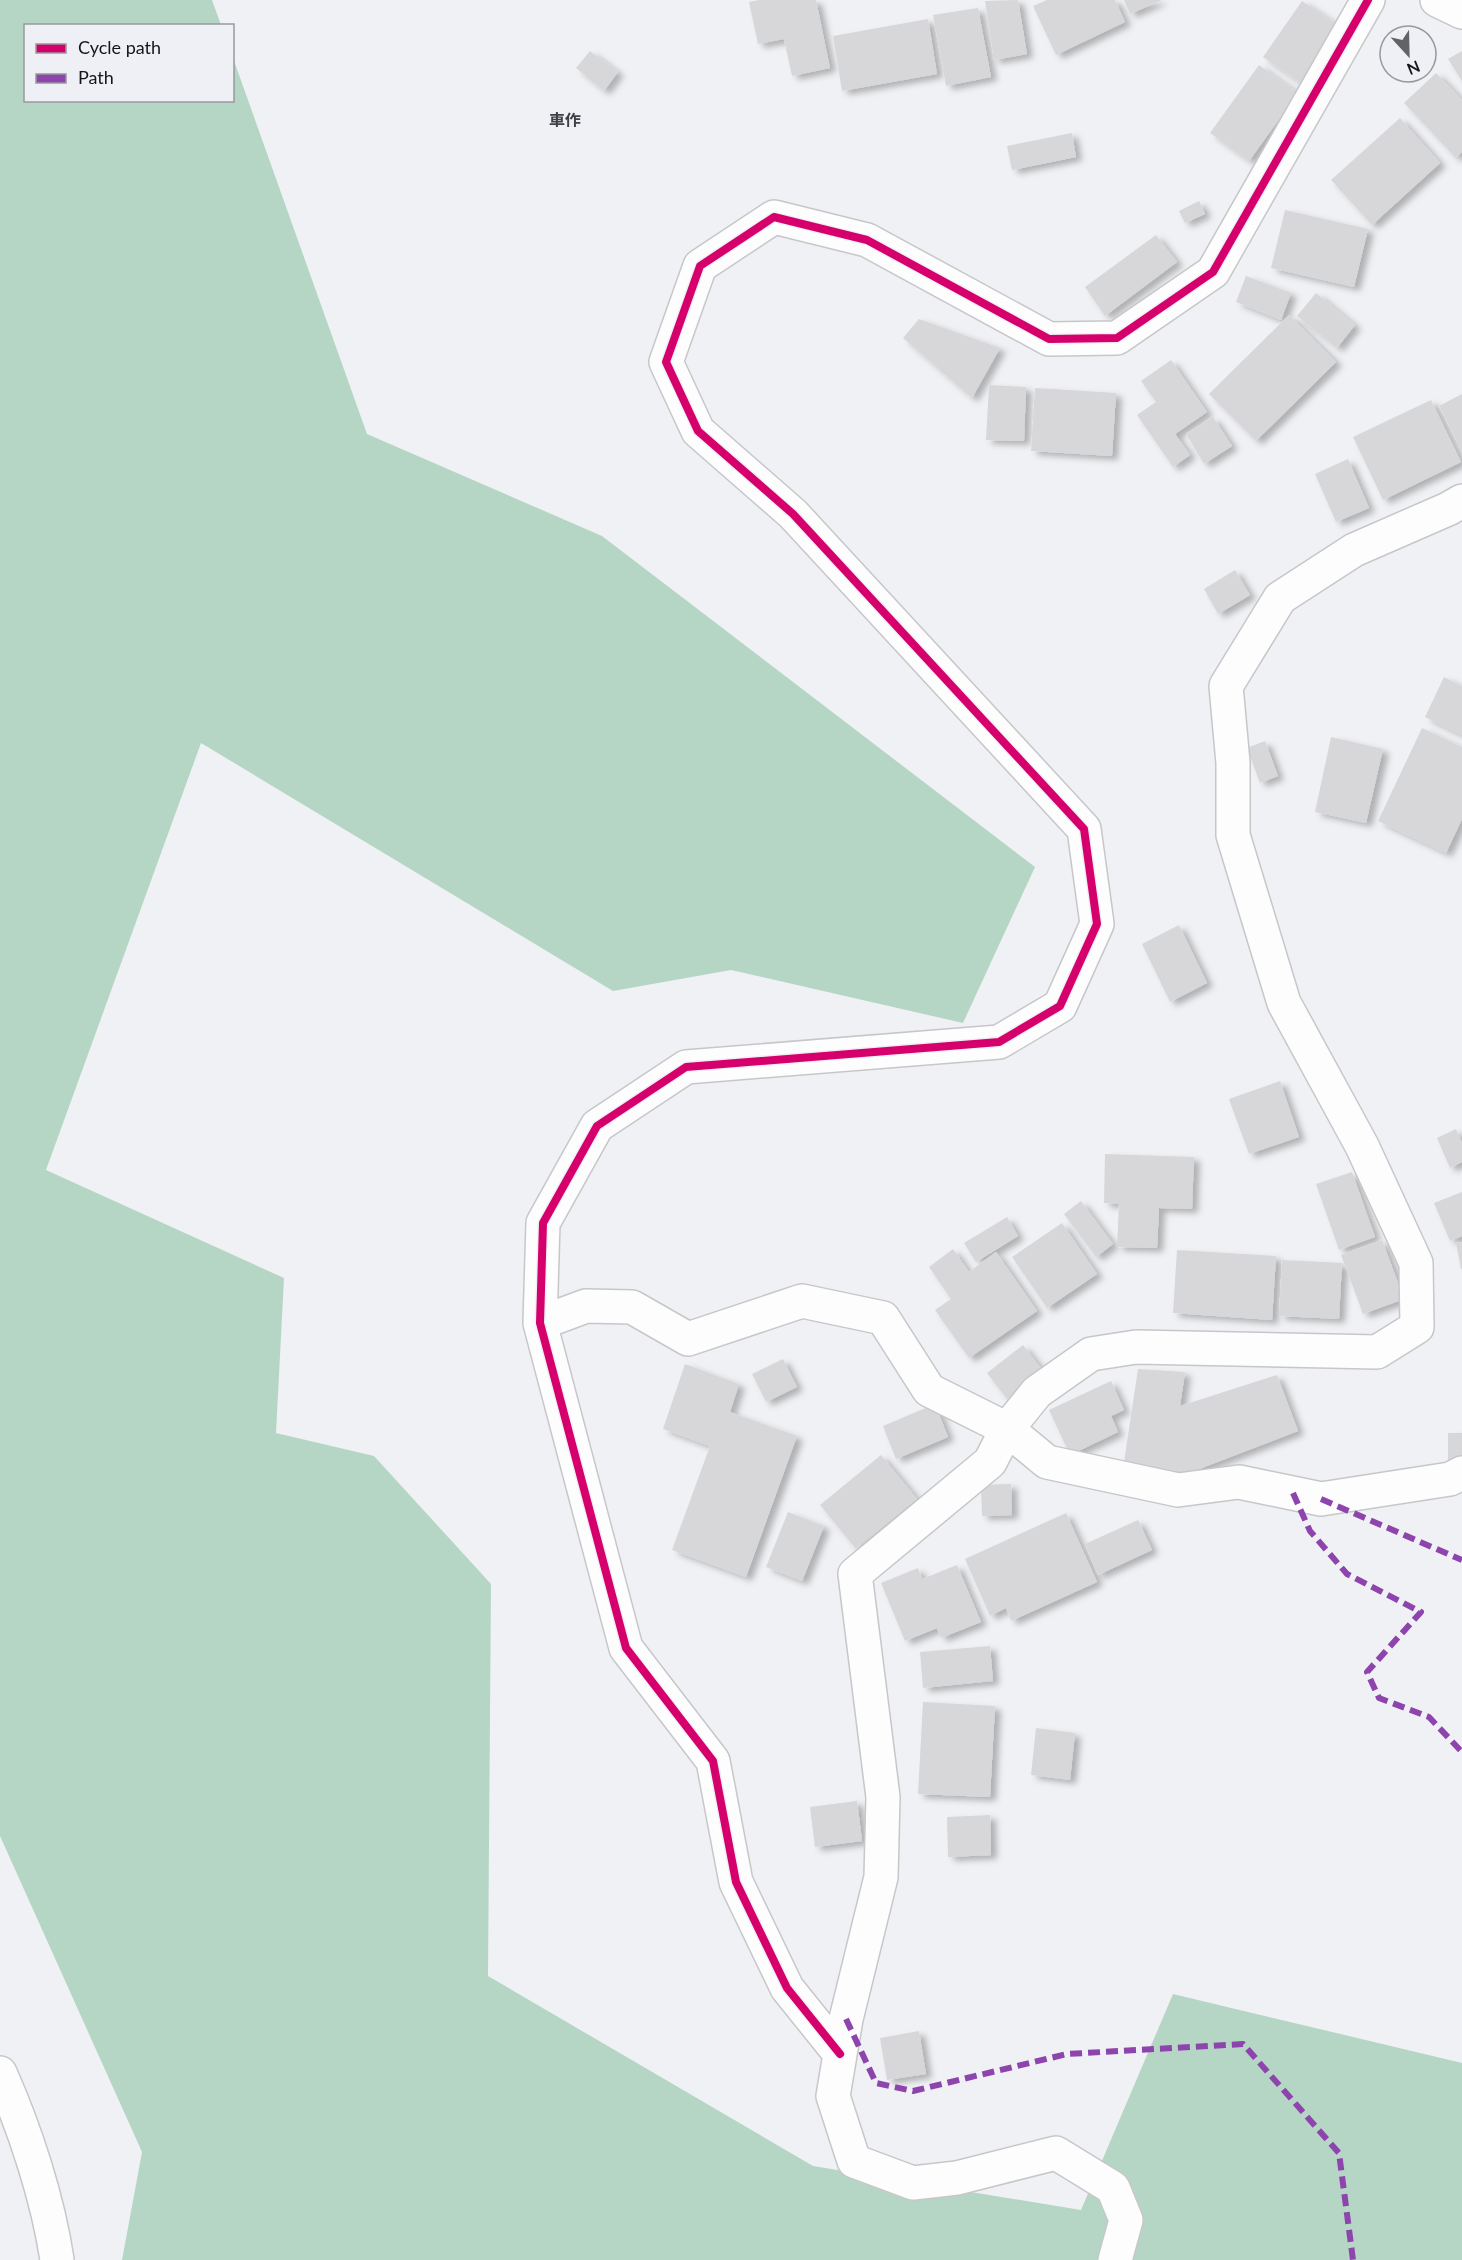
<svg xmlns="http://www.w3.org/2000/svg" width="1462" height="2260" font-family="Lato,'Noto Sans JP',sans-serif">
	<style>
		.forest { fill: #b6d6c5 }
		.building { fill: #d7d7d9; filter: url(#shadow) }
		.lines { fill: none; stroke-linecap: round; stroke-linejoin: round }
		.minor-casing { stroke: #c7c7ca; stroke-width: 36 }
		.minor { stroke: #fdfdfd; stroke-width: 33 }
		.quiet { stroke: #8e44ad; stroke-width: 6; stroke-dasharray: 12 6; stroke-linecap: butt }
		.cycleway-casing { stroke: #eff0f5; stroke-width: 11 }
		.cycleway { stroke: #d6006c; stroke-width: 8 }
		.labels { text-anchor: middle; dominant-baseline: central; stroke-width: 5; stroke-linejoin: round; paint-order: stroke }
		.neighbourhood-label { font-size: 16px; font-weight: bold; fill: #404044; stroke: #eff0f5 }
	</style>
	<defs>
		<filter id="shadow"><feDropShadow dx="6" dy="4" stdDeviation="3" flood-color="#0004"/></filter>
	</defs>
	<rect width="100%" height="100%" fill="#f0f1f4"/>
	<path class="forest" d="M0,0H212L221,25L26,26V100H232L233,58L367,434L602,536L1035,867L963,1023L731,970L613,991L201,743L46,1170L284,1278L276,1433L374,1456L491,1584L488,1976L813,2166L1081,2210L1173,1994L1462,2063V2260H122L142,2152L0,1836Z"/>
	<path class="building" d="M759,0H816L830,68L792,76L784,39L758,44L749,2Z
		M1018,0L1027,54L994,60L985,1Z
		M1047,0H1115L1125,22L1056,55L1033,6Z
		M1124,0H1162L1130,14Z
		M1302,1L1341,27L1301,83L1263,57Z
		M978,8L991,77L946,86L933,15Z
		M928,19L937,74L842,91L833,36Z
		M590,51L618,72L604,91L576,68Z
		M1462,51V81L1448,59Z
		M1259,65L1298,93L1249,161L1210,133Z
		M1436,73L1462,100V152L1456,158L1404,103Z
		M1400,118L1440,163L1372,225L1331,180Z
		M1072,133L1076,157L1012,170L1007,146Z
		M1199,201L1205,214L1185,223L1179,211Z
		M1285,210L1368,229L1354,287L1271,268Z
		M1156,235L1177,262L1105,316L1085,287Z
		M1246,276L1291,293L1281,320L1236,302Z
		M1316,293L1355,325L1337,348L1297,316Z
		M1289,315L1336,362L1256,441L1209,394Z
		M919,319L1000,348L972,398L903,338Z
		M1171,360L1207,412L1175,434L1190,455L1173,467L1137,415L1156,402L1141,381Z
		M989,385L1026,387L1024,441L986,440Z
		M1035,388L1116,393L1112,456L1031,451Z
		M1462,394V452L1439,406Z
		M1431,400L1461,462L1383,500L1353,437Z
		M1213,417L1232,446L1204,464L1186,434Z
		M1348,459L1369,508L1336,522L1315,474Z
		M1235,570L1250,595L1218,614L1204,589Z
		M1444,677L1462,686V735L1425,717Z
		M1422,728L1462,747V819L1446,853L1378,821Z
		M1331,737L1383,749L1366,823L1315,812Z
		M1265,741L1278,776L1260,783L1247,748Z
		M1179,925L1207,983L1170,1002L1142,944Z
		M1280,1081L1299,1137L1249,1154L1229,1099Z
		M1456,1129L1462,1143V1162L1450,1168L1437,1138Z
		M1105,1154L1194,1157L1192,1209L1159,1208L1157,1248L1117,1247L1119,1204L1104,1203Z
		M1352,1172L1375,1237L1339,1250L1316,1184Z
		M1462,1192V1236L1450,1241L1434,1203Z
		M1081,1201L1113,1244L1096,1257L1064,1214Z
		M1007,1217L1018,1236L976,1262L964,1243Z
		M1062,1223L1097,1274L1047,1308L1012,1257Z
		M1382,1240L1404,1299L1363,1314L1341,1255Z
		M1462,1242V1269H1461L1456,1243Z
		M953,1249L969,1272L996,1252L1037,1311L969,1358L935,1310L951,1299L929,1267Z
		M1177,1250L1276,1256L1272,1320L1173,1313Z
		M1282,1260L1342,1263L1339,1319L1279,1316Z
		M1023,1345L1043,1371L1007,1399L987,1373Z
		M783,1359L797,1387L766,1402L752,1374Z
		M685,1364L739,1384L730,1412L797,1436L746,1577L672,1550L710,1446L663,1429Z
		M1138,1369L1185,1372L1180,1406L1277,1375L1298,1431L1181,1476L1124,1462Z
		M1111,1381L1124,1410L1111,1416L1118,1432L1070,1455L1049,1410Z
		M935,1404L948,1437L896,1459L883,1426Z
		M1448,1433H1462V1469L1448,1470Z
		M881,1455L917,1499L856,1549L820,1505Z
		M1011,1484L1012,1515L982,1516L981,1485Z
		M788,1512L824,1526L802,1581L766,1567Z
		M1066,1513L1097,1582L1011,1621L1006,1608L990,1616L965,1559Z
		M1138,1520L1152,1550L1098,1575L1085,1544Z
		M957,1565L981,1622L941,1638L937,1628L905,1641L881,1583L918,1568L922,1579Z
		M990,1646L993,1681L923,1688L920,1652Z
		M923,1702L995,1706L990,1797L918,1794Z
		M1036,1728L1075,1733L1070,1780L1031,1775Z
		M857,1801L862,1841L815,1847L810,1807Z
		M990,1815L991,1855L948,1857L947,1817Z
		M919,2031L926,2074L887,2080L880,2038Z"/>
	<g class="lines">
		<defs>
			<path id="minor" d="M1437,0L1462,12
				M540,1323L586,1306L632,1307L688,1339L802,1301L883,1318L929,1390L1007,1429L1047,1462L1178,1490L1239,1482L1321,1499L1450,1479L1462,1473
				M840,2054L787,1988L736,1882L713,1761L626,1648L540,1323L543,1223L597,1126L686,1067L999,1042L1060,1006L1097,924L1084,829L793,514L698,431L666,362L700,266L774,217L867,240L1049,339L1117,338L1213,272L1368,0
				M0,2073C25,2129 48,2199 57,2260
				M1115,2260L1126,2220L1113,2188L1056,2153L957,2178L913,2183L854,2161L833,2096L846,2019L881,1877L883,1797L855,1574L990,1462L1007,1429L1037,1392L1091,1354L1136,1347L1377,1352L1417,1327L1416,1263L1362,1146L1284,1003L1233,835V763L1226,686L1280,598L1354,550L1448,509L1462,501"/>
		</defs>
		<use href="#minor" class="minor-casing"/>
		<use href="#minor" class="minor"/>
		<path class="quiet" d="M1293,1493L1310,1531L1347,1574L1421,1612L1367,1672L1379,1698L1429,1717L1462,1752
			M1321,1499L1462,1560
			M846,2019L876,2083L913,2091L1067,2054L1243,2044L1339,2153L1353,2260"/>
		<defs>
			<path id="cycleway" d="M840,2054L787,1988L736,1882L713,1761L626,1648L540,1323L543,1223L597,1126L686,1067L999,1042L1060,1006L1097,924L1084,829L793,514L698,431L666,362L700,266L774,217L867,240L1049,339L1117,338L1213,272L1368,0"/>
		</defs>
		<use href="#cycleway" class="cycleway-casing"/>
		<use href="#cycleway" class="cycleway"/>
	</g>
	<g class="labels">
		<g class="neighbourhood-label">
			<text x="565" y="119">車作</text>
		</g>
	</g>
	<rect x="24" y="24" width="210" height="78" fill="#eff0f5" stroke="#98999d" stroke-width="1.5"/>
	<rect x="36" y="44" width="30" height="9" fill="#d6006c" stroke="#98999d" stroke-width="1.5"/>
	<text x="78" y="54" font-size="18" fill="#161618">Cycle path</text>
	<rect x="36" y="74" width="30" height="9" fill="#8e44ad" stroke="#98999d" stroke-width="1.5"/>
	<text x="78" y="84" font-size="18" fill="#161618">Path</text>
	<g transform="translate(1408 54) rotate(158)"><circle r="28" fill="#eff0f5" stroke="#98999d" stroke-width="1.5"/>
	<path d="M0-4.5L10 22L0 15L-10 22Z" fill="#626365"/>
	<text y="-9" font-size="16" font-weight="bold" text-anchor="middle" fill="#161618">N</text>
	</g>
</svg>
